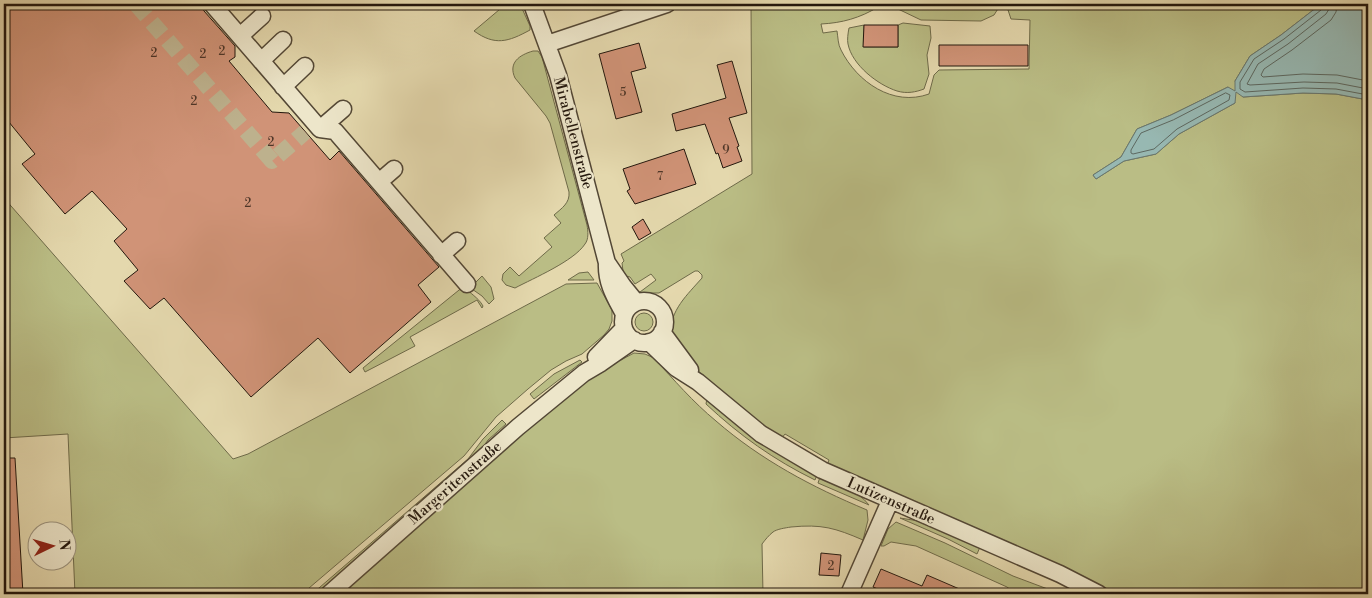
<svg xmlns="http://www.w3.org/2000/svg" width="1372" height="598" font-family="'Libre Bodoni',serif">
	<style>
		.green { fill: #babd85; stroke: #6e6a49; fill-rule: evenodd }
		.water { fill: #97b8b2; stroke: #697870 }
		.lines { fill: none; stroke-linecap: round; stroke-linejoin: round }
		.shore { stroke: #5d6860; stroke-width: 1 }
		.building { fill: #d09377; stroke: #23170d }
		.minor-tunnel { stroke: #bdb18d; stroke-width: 16; stroke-dasharray: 16 8; stroke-linecap: butt }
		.minor-casing { stroke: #534735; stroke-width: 19 }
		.minor { stroke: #ede6ca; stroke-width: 16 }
		.labels { text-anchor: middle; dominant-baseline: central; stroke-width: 4.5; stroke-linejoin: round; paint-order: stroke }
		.number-label { font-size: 12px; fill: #4e3628 }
		.street-label { font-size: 15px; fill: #23170d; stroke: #ede6ca }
	</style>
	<rect width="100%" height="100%" fill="#e4d8ad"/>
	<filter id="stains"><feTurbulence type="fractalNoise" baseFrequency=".004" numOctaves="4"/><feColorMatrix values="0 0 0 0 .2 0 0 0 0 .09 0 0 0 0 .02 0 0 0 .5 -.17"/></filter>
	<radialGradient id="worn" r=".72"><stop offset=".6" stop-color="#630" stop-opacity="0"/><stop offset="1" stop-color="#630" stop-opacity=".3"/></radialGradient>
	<path class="green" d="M506,4H520L530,26V30C508,42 495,46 474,31Z
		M751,4H878V7C860,18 842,23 821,24L823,33L837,31C838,37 838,45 841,50C857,82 893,107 929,94L934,75L939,70L1029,69L1030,20L1011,19L1007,7L1008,4H1321L1281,35L1250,56L1235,81L1243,97L1303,93L1336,94L1368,100V594H1113L1066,569L827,465L829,460L785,434L781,439L745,414L695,368L671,334C669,311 688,294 702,278V275L698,271H695L659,293H641L640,292L656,280L651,274L635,284L630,277L626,276L623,271L622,263L624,261L621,254L752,174ZM1228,87L1235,103L1179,134L1156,154L1124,161L1096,179L1093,175L1121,157L1137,129L1171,115Z
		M885,4H1001L994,15L981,21L921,20L898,9L885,7Z
		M903,23L930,26L931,38L927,55L929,74L924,89C916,92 907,94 897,91C878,85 852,65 848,44C847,40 848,33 849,28L864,25V47H898V25Z
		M533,51H538L542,57L587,225C588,231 589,239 585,244C574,261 534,278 515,288L506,285L502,280L503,274L510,267L519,276L552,247L544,238L561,223L554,215C562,208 570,203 569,192L550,123L546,116L515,78C508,63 519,55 533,51Z
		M4,198L233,459L248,454L566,284L597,283L612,310V321L609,329L604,335L582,354L566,361L551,370L528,389L496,417L464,456L302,594H75L68,434L4,438Z
		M588,272L594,280H568L579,273Z
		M482,276L491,287L494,299L489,304L482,296L472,289L475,283Z
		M464,286C470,294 478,297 483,306L482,308L477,300L410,337L415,346L365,372L363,368Z
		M635 322a9 9 0 1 1 18 0a9 9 0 1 1-18 0Z
		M634,353L645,354L654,358C674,380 693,402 716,421C761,460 812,487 867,510L868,520L863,540C835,528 822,524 791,527C785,528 777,529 773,532C769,535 765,540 762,544L763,594H340L590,375L618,357L621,360Z
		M580,360L582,362L534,399L530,394L554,374Z
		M707,398L817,475L815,480C774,460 739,435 706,404Z
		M502,420L506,424L488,440L472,463L320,594H312L468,459L483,439Z
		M820,477C837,485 858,490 869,505L818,483Z
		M900,518L919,521L980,547L977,554L948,539Z
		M896,522L945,543L1013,576L1061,594H1016L1007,587L916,546L891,542L884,546H881L888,529Z"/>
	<path class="water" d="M1321,4H1368V100L1336,94L1303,93L1243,97L1236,92L1235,103L1179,134L1156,154L1124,161L1096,179L1093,175L1121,157L1137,129L1171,115L1228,87L1235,91V81L1250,56L1281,35Z"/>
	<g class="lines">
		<path class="shore" d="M1324,4L1321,10L1284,39L1254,59L1240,82V89L1245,92L1303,88L1336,89L1368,95
			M1330,4L1329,9L1326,14L1288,44L1258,64L1247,84L1250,85L1304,82L1337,83L1368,89
			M1337,4L1336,12L1331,20L1292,50L1264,69L1261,75L1263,77L1303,74L1337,75L1368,81
			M1226,93L1230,95L1229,100L1177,129L1154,149L1133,154L1131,153V150L1141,133L1173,120Z"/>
	</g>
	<path class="building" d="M4,4H202L204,11L235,46V57L229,61L272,112L289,113L330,160L339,151L439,267L418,285L431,302L350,373L318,338L251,397L164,298L150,309L124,281L138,270L114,241L127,229L92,191L65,214L22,164L35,154L4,116Z
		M864,25H898V47H863Z
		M639,43L646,68L631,72L642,112L616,119L599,54Z
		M939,45H1028V66H939Z
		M732,61L747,113L729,118L739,146L737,147L742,161L723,168L718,153L716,154L705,124L676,131L672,114L726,98L717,65Z
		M684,149L696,184L635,204L627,191L630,189L623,169Z
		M643,219L651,233L639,240L632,227Z
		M4,458H15L23,594H4Z
		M821,553L841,555L839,576L819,575Z
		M881,569L922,586L927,575L971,594H890L873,587Z"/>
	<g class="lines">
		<path class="minor-tunnel" d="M136,4L272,161L305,132"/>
		<defs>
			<path id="minor" d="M212,4L320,129L335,131L467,284
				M532,4L558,75L607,263C606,283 615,297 624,314
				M240,36L262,16
				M547,44L667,4
				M261,61L283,40
				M283,87L305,66
				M320,129L343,109
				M379,182L394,169
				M441,255L457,241
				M608,264L623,286L636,302
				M623 322a21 21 0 1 1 42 0a21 21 0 1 1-42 0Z
				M662,332L690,370
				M649,342L676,368L698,382L761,434L822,470L1060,574L1099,594
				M596,357L624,328
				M329,594L518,427L584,373L601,363L634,340
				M849,594L890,501"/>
		</defs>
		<use href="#minor" class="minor-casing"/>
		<use href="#minor" class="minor"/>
	</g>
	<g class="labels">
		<g class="number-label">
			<text x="222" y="51">2</text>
			<text x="154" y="53">2</text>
			<text x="203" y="54">2</text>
			<text x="623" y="92">5</text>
			<text x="194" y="101">2</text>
			<text x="271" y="142">2</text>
			<text x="726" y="150">9</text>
			<text x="660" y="176">7</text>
			<text x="248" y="203">2</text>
			<text x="831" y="566">2</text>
		</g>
		<g class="street-label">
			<text transform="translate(573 133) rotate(75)">Mirabellenstraße</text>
			<text transform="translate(455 483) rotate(-41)">Margeritenstraße</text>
			<text transform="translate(891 501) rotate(24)">Lutizenstraße</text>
		</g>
	</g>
	<rect width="1372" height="598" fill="none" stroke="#e4d8ad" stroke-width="20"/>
	<rect x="5" y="5" width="1362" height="588" fill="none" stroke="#23170d" stroke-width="2.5"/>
	<rect x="10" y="10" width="1352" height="578" fill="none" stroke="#23170d"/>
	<g transform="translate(52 546) rotate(85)"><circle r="24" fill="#ede6ca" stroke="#9c937e"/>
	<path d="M0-4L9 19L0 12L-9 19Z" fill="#8f2418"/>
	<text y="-8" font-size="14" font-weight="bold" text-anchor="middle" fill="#23170d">N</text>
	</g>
	<rect width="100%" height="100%" filter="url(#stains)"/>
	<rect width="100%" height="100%" fill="url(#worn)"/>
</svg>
